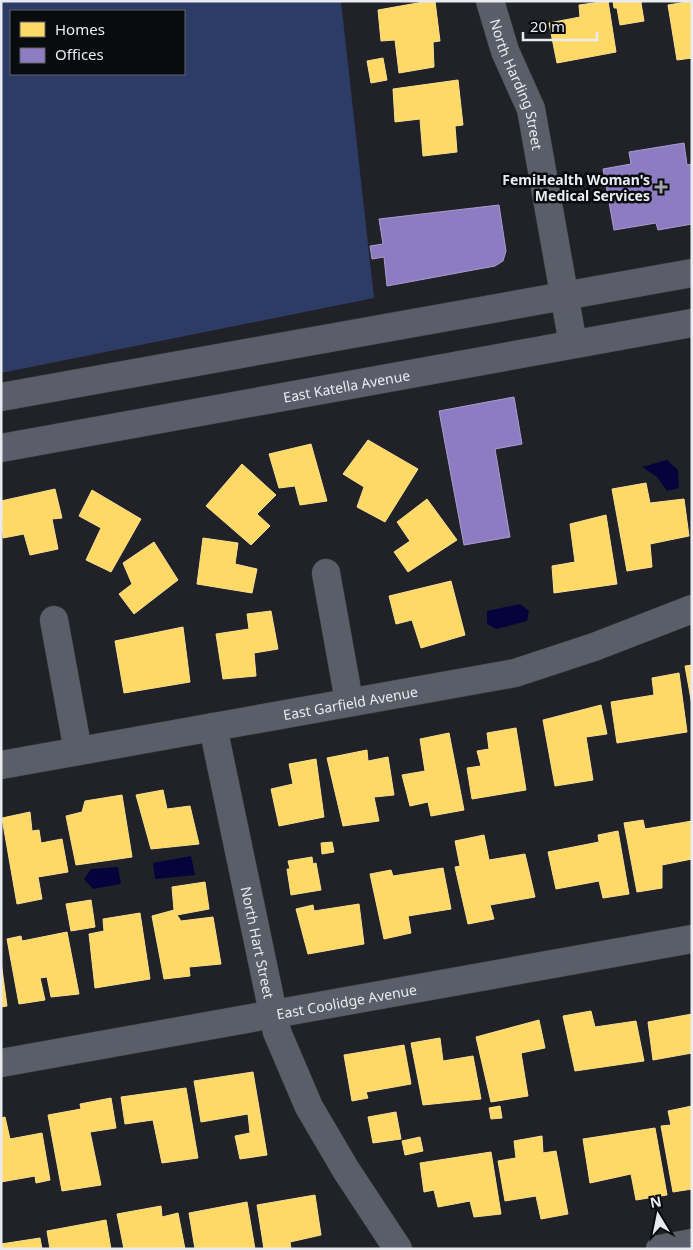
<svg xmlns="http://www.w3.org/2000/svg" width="693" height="1250" font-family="'Noto Sans',sans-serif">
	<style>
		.green { fill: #2d3b67; fill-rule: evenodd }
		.water { fill: #06033c }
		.homes { fill: #ffd966; stroke: #f8de90 }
		.offices { fill: #8e7cc3; stroke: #a99dd1 }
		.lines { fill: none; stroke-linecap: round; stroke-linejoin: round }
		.minor-casing { stroke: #3e3f42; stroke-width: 29 }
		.primary-casing { stroke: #3e3f42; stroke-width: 29 }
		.minor { stroke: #5a5e68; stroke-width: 28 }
		.primary { stroke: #5b5e6a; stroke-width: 28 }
		.poi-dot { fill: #a3a5aa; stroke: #0a0b0f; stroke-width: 2 }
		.labels { text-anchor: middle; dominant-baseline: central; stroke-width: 5; stroke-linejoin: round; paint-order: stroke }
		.street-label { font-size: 14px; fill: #e9ebf1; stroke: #0a0b0f }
		.poi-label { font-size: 14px; font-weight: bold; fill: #e9ebf1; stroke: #0a0b0f; text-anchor: end }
	</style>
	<rect width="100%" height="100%" fill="#212227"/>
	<path class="green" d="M1,1H341L374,298L1,373ZM11,11H184V74H11Z"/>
	<path class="water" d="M667,460L678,470L679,488L667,491L657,477L642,467Z
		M520,604L529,611L527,621L496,629L487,624V611Z
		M191,856L195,875L155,879L153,863Z
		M118,867L121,884L93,889L84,879L91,869Z"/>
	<path class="homes" d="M429,1H435L440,41L433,42L434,67L399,73L395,40L381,41L378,10Z
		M608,1L616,52L557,63L549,23L580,17L579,5Z
		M613,1H643L641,3L644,21L620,25L617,8H614Z
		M692,1V58L677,60L668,5Z
		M383,58L387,80L371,83L367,61Z
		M458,80L463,125L455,126L457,152L423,156L420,119L395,122L393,89Z
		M368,440L418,469L385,522L357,507L364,487L343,474Z
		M311,444L327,501L300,505L295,486L279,488L269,454Z
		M242,464L276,495L257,514L270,526L251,545L206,506Z
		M646,483L650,503L684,499L689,536L650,544L652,567L627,571L612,489Z
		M55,489L62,518L52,519L58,549L30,555L24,534L3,538L1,501Z
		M92,490L141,519L111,572L86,560L101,528L79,516Z
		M427,499L457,540L408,572L394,552L410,541L397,522Z
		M606,515L617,584L554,593L552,566L575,562L570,524Z
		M203,538L238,543L235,564L257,569L252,593L197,584Z
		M154,542L178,580L134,614L119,594L132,584L123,563Z
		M451,581L465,635L421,648L412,620L396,624L389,596Z
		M271,611L278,649L254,653L256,676L223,679L216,634L249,629L247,614Z
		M183,627L190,682L124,693L115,641Z
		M692,665V705L685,666Z
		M679,673L687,732L617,743L611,702L654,695L652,678Z
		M601,705L607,734L586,737L593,780L555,786L543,720Z
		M516,728L526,790L472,799L467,768L481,766L477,751L489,749L487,733Z
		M449,733L464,810L431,816L428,802L410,806L402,775L425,771L420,739Z
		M367,750L368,761L388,757L394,795L374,797L379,821L343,826L327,758Z
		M316,759L324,817L279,826L271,789L293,784L289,764Z
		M163,790L167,809L190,806L199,844L151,849L136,795Z
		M122,795L132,857L76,865L66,816L82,812L85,801Z
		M30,812L32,831L39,830L41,843L62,839L68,872L38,877L42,899L17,904L2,818Z
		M643,820L645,829L692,821V859L662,865V888L637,892L624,823Z
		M618,831L629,894L603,898L599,881L556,889L548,852L599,842L598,835Z
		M484,835L489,860L525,854L535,897L490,905L494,919L468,924L455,867L460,866L455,841Z
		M332,842L334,852L322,854L321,843Z
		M312,857L313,864L316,863L321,890L291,895L287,869H290L288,861Z
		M443,868L451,909L408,916L411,933L384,939L370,874L391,870L393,876Z
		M205,882L209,909L177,915L181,921L213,917L221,964L189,967L190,976L164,979L152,916L174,910L172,887Z
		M91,900L95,927L71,931L66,904Z
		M359,904L364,944L308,954L296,909L313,905L314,911Z
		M140,913L150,979L95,988L89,934L104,931L103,919Z
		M67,932L79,994L51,997L47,977L40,978L45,1000L19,1004L7,939L21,936L22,941Z
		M1,962L7,1006L1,1007Z
		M591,1011L595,1027L636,1021L644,1061L575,1071L563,1016Z
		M692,1014V1053L653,1060L648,1022Z
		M539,1020L545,1048L521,1053L528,1096L491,1102L476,1037Z
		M440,1038L443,1061L473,1056L481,1099L423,1105L411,1043Z
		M404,1045L411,1084L366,1092L368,1098L352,1101L344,1055Z
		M253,1072L267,1155L240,1159L235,1136L250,1133L248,1114L201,1122L194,1081Z
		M186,1088L198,1158L162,1163L153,1120L125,1124L121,1097Z
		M111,1098L116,1128L90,1132L101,1185L62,1191L48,1115L81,1109L80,1104Z
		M500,1106L502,1118L491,1119L489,1108Z
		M692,1106V1189L673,1192L661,1126L671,1125L668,1111Z
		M396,1112L401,1139L373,1143L368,1117Z
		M5,1117L10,1139L42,1133L50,1180L36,1183L35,1176L1,1182V1118Z
		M655,1128L667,1195L636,1200L631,1174L590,1183L583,1139Z
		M542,1136L543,1153L556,1151L568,1214L541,1219L536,1196L505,1201L498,1161L516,1158L514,1141Z
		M420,1137L423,1151L405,1155L402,1141Z
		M491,1152L501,1214L474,1217L470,1201L438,1207L434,1190L424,1192L420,1163Z
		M315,1195L321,1235L290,1242L291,1249H264L257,1205Z
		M247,1202L255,1249H195L189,1213Z
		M161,1206L162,1217L178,1213L185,1249H124L117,1214Z
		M106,1220L111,1249H50L47,1231Z
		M40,1238L42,1249H1V1244Z"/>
	<path class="offices" d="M684,143L687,165L692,164V224L658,230L656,223L614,230L603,169L631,164L629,152Z
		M499,205L506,251L503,261L495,266L387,286L384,257L372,259L370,246L383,244L379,219Z
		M514,397L522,444L495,449L510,537L464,545L439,411Z"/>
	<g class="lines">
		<defs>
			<g id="minor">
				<path id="s1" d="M490,1L505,51L531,109L573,344"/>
				<path d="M326,573L349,701"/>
				<path d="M54,620L78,751"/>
				<path id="s2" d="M213,727L277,1032L309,1107L346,1170L398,1249"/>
				<path id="s3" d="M1,765L515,673L594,647L692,609"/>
				<path id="s4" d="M1,1063L692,939"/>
				<path d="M660,1249L692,1243"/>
			</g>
			<g id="primary">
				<path d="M1,397L692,273"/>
				<path id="s5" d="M1,448L692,323"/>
			</g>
		</defs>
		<use href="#minor" class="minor-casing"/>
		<use href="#primary" class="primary-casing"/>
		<use href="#minor" class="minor"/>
		<use href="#primary" class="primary"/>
	</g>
	<path class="poi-dot" d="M658.5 179.5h5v5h5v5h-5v5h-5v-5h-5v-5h5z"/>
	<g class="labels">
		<g class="street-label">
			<text stroke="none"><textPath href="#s1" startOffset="88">North Harding Street</textPath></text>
			<text stroke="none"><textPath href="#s5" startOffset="351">East Katella Avenue</textPath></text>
			<text stroke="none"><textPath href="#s3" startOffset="355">East Garfield Avenue</textPath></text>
			<text stroke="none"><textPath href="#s2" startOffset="220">North Hart Street</textPath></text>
			<text stroke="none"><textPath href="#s4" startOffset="351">East Coolidge Avenue</textPath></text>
		</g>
		<g class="poi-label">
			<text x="650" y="179">FemiHealth Woman's<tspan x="650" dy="16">Medical Services</tspan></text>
		</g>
	</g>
	<rect width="693" height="1250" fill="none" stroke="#e9ebf1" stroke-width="5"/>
	<rect x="10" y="10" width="175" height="65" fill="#0a0b0f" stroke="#636569"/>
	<rect x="20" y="22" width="25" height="15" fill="#ffd966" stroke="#636569"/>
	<text x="55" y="35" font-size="15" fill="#e9ebf1">Homes</text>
	<rect x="20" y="48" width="25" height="15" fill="#8e7cc3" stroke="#636569"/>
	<text x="55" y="60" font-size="15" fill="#e9ebf1">Offices</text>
	<g transform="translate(658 1215) rotate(350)" stroke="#0a0b0f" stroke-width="4" paint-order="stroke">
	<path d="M0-4L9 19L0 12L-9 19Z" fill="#e9ebf1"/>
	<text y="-8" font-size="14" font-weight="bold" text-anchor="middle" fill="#e9ebf1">N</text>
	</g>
	<path d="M523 32v8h74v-8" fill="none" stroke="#e9ebf1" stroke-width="2.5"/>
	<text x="530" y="32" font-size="15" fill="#e9ebf1" stroke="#0a0b0f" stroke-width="4" paint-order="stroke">20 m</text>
</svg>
